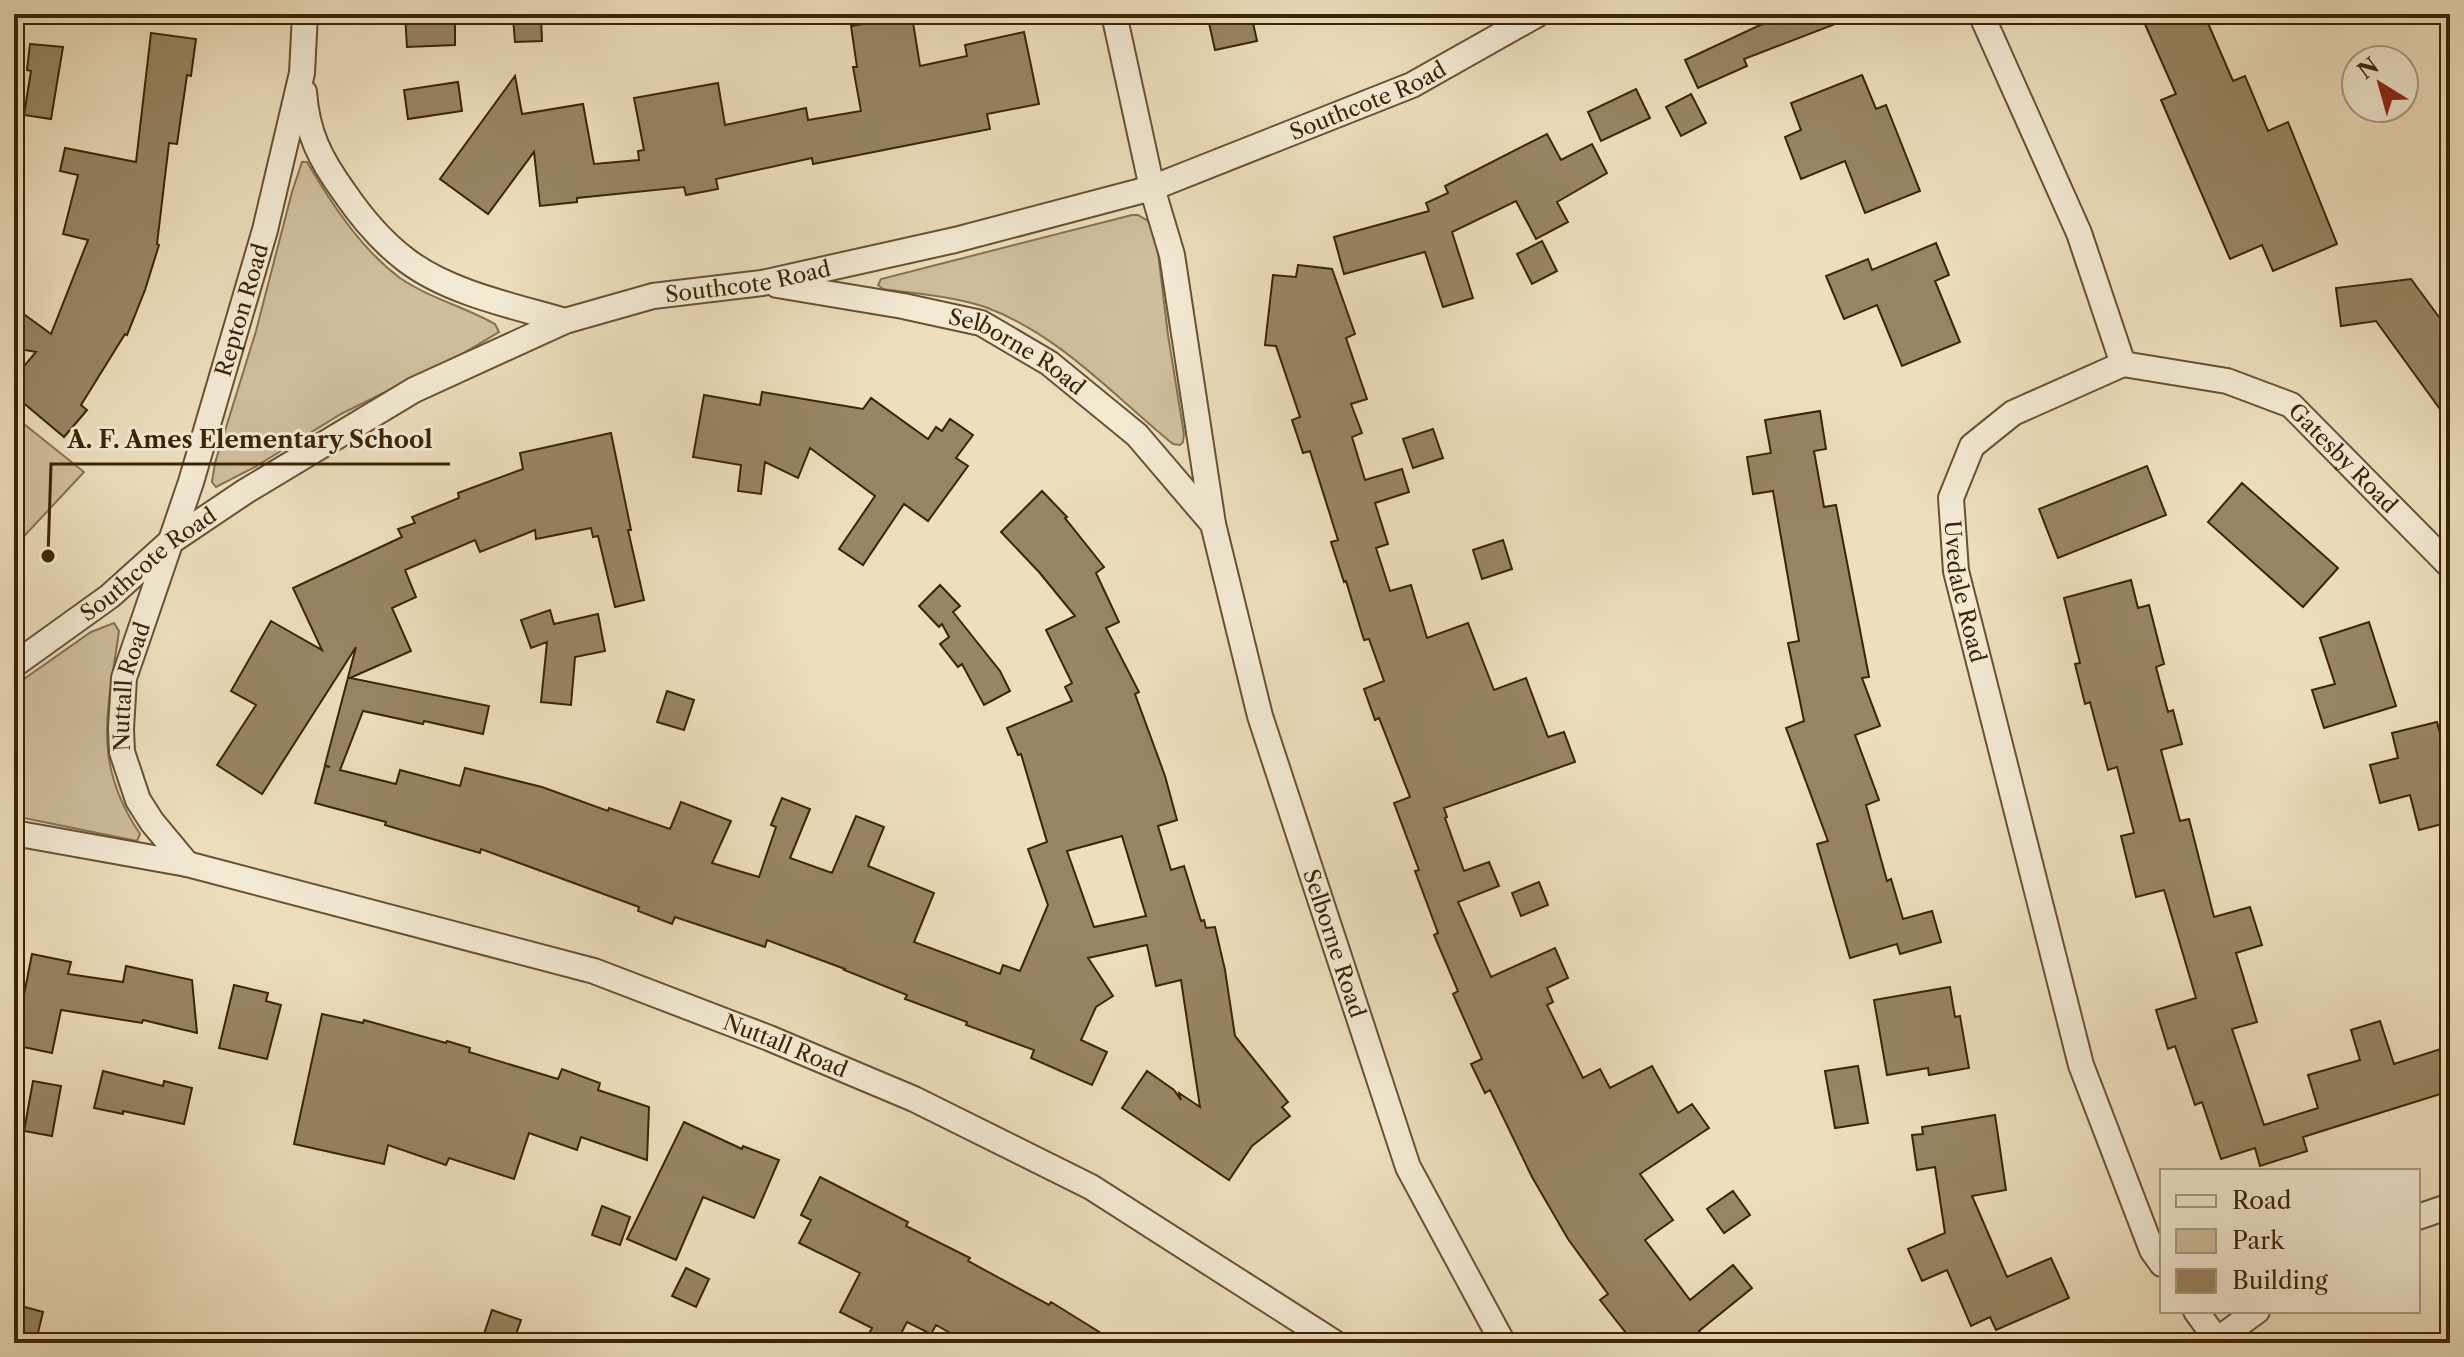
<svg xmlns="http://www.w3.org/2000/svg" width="2464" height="1357" font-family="'Libre Caslon Text',serif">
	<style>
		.green { fill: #cfbe9e; stroke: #867151; stroke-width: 2 }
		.building { fill: #988564; stroke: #3c2404; stroke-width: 2; fill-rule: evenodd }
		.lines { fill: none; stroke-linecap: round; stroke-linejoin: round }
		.minor-casing { stroke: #685232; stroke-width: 28 }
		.minor { stroke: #f3ead4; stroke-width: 24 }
		.labels { text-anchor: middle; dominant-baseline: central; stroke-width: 6; stroke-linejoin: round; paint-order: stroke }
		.street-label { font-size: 22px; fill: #3c2404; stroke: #f3ead4 }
		.leader { fill: none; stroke: #3c2404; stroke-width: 3 }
		.callout-dot { fill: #3c2404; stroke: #f3ead4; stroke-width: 3 }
		.callout-label { font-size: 24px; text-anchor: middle; font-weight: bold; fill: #3c2404; stroke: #f3ead4; stroke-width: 6; stroke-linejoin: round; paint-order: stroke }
	</style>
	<rect width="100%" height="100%" fill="#eddebd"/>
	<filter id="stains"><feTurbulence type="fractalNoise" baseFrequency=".0025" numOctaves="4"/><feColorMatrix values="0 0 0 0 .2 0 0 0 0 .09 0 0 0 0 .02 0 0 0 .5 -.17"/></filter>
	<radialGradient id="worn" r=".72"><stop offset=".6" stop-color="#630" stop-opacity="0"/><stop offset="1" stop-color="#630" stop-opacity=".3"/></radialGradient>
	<path class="green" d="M302,162H307C331,203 361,249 400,278C429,298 465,307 495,324L499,332L462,354L341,414L255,467L216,487L212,482L215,463L256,331L292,192Z
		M1132,215H1138L1148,221L1156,236L1168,335L1184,434L1183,442L1180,445L1173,444C1114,396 1059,334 985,307C953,296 916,294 883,289L878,285L881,279Z
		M14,416L84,472L14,547Z
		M114,623L119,631C108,711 91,761 140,834L137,841L14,816V686L91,632Z"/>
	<path class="building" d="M405,14H455V45L407,47Z
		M1207,14H1251L1257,41L1215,50Z
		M1768,14H1855L1856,16L1744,59L1747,66L1698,88L1685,60L1771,20Z
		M2162,14H2204L2233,81L2245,76L2268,131L2288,122L2337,244L2273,271L2262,245L2230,259L2161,100L2176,94L2144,22Z
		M912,16L920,66L967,56L965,45L1024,32L1039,104L987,114L990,129L813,164L812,158L716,179L718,189L686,195L684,187L577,198V202L540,206L534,152L488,214L440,179L515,76L522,114L583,104L594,164L639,160L638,151L644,150L634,98L718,83L725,125L806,108L808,120L861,111L853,67H857L851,26Z
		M541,17L542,41L515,42L513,18Z
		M151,33L196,39L191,76L187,75L177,144L169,143L157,244L159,245L145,290L127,335L125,334L81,405L87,410L64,437L14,395V378L36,352L14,348V307L51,334L88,240L63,234L78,175L60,171L65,148L136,162Z
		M30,44L63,47L51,119L24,115L31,71L27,70Z
		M1862,75L1876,109L1886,105L1920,191L1865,213L1845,161L1801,179L1785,137L1801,130L1791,103Z
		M458,82L462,111L408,119L404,90Z
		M1636,89L1650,118L1601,141L1588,112Z
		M1691,94L1706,123L1681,136L1666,107Z
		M1547,134L1561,160L1592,144L1607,173L1557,202L1568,222L1536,239L1516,201L1452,232L1473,298L1443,307L1425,252L1344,274L1334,237L1429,211L1426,203L1448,193L1445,186Z
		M1542,241L1557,271L1532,284L1517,254Z
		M1936,243L1949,275L1935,281L1960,342L1902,366L1877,305L1844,319L1826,276L1868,259L1872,270Z
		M1298,265L1332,269L1355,334L1346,338L1367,399L1351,404L1362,433L1352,437L1365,480L1402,469L1409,492L1375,503L1388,544L1376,548L1390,591L1411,585L1427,638L1468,623L1494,690L1526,678L1548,737L1564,732L1575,762L1444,808L1447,817L1445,818L1464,871L1489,862L1499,886L1458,902L1491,977L1555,948L1568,978L1547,988L1553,1002L1547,1005L1583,1078L1600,1069L1610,1088L1652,1066L1678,1113L1692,1104L1709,1128L1640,1174L1673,1220L1645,1240L1690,1300L1733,1265L1752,1288L1699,1331L1709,1343H1634L1600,1300L1608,1294L1568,1239L1532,1177L1490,1090L1485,1093L1471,1064L1482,1059L1453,994L1458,991L1434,935L1438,933L1415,871L1419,870L1394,803L1410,797L1379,718L1375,720L1364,689L1384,681L1369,639L1364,640L1346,581L1344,582L1331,542L1338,540L1310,451L1303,453L1292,420L1300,417L1276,346L1265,345L1273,275L1296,277Z
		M2411,279L2450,332V423L2376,321L2341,326L2336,288Z
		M762,392L863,409L871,398L928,439L936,427L942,431L950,419L973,435L956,458L968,466L928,521L904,504L863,565L839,549L875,496L810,448L798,478L765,462L761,494L738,491L741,465L693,457L704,395L760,405Z
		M1820,411L1826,449L1814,451L1824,507L1836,505L1869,677L1862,678L1880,726L1855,735L1879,800L1866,805L1887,881L1891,879L1903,919L1932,911L1941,942L1900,954L1897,944L1850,958L1817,844L1828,841L1786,728L1804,721L1788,643L1799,641L1773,491L1753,494L1747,457L1771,453L1765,420Z
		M1433,429L1443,458L1413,468L1403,439Z
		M611,433L631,530H628L644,600L615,607L598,536L593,537L591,528L536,539L535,530L480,552L475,540L405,570L416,597L392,608L411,651L350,678L489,706L483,734L424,721L423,724L363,711L340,770L396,784L400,770L460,786L465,768L542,787L608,811L609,808L670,829L681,802L731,821L712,863L759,877L776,827L771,825L782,798L810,809L790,858L832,873L856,816L884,827L868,866L934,893L914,942L1000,974L1003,965L1020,971L1048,905L1028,849L1047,842L1021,754L1018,755L1007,728L1072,701L1065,687L1072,683L1046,630L1075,616L1039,572L1001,532L1042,491L1067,517L1065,518L1104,567L1096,573L1119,622L1106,628L1139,692L1135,694L1165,776L1177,820L1158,826L1171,870L1184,866L1201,921L1204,920L1206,928L1215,927L1225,970L1235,1036L1288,1102L1282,1107L1290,1116L1252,1146L1229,1180L1122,1108L1147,1071L1174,1090L1181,1100L1179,1093L1200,1107L1181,980L1156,986L1147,945L1088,958L1113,996L1096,1007L1081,1040L1107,1052L1092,1085L1031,1058L1034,1050L966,1025L967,1022L905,999L907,995L844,970L845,969L767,940L765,947L675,917L672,924L638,911L639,907L481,849L480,853L385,825L386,822L315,803L325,766L330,767L325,765L356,647L262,794L217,765L256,705L231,691L271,621L322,650L293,588L402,537L398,529L415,523L412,517L459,498L458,493L523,469L520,453ZM1122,836L1146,916L1094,927L1067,851Z
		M2147,466L2166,515L2058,558L2039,509Z
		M2242,483L2338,568L2303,607L2208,522Z
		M1503,540L1512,569L1482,579L1473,550Z
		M2131,580L2138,608L2149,605L2164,664L2156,667L2168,712L2173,710L2182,744L2161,750L2180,821L2189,819L2214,917L2250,907L2262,945L2236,953L2257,1022L2232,1029L2264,1125L2318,1108L2308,1075L2360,1060L2351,1030L2380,1021L2394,1064L2450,1046V1091L2303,1137L2307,1151L2260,1166L2255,1148L2221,1159L2202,1102L2195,1105L2175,1046L2168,1049L2156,1010L2196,998L2164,890L2136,897L2121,836L2134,833L2117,767L2108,770L2090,702L2085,704L2075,664L2080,663L2064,598Z
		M940,585L960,606L953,612L1000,671L1010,691L984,705L962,664L958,667L940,644L949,637L942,624L939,627L919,606Z
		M550,610L554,624L598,614L605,651L575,657L571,705L541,702L547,642L531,648L521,620Z
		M2369,622L2396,706L2324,728L2312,690L2335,684L2320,638Z
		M667,691L694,700L684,730L657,722Z
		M2437,722L2442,741L2450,739V822L2419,830L2410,795L2380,803L2370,765L2398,758L2392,733Z
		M1539,882L1548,905L1521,916L1512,893Z
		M32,954L71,962L68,974L123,982L126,966L192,980L197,1033L143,1020L142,1023L61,1010L52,1053L14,1045Z
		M234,985L268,993L266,1001L281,1005L267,1059L219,1048Z
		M1950,987L1955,1017L1960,1016L1969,1068L1929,1075L1928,1068L1887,1075L1874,1000Z
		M322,1014L363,1023L364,1020L446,1043L447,1041L470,1048L469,1052L558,1079L562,1069L600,1083L598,1090L649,1107L647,1160L581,1137L577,1150L529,1133L514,1179L449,1158L446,1165L388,1145L384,1164L294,1144Z
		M1858,1066L1868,1123L1835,1128L1825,1071Z
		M103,1071L163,1086L164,1081L192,1088L184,1124L123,1111V1114L94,1108Z
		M33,1081L61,1086L52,1136L24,1131Z
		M1995,1115L2006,1190L1972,1196L2007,1277L2051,1258L2069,1298L1996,1330L1990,1317L1971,1326L1947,1270L1922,1281L1908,1249L1945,1233L1935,1167L1917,1170L1912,1135L1923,1134L1922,1127Z
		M684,1122L742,1149L743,1146L779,1160L754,1218L703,1197L676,1260L627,1239Z
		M820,1177L908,1222L906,1226L970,1258L968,1261L1049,1305L1051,1302L1117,1343H968L936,1325L931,1334L907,1322L896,1343H864L872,1328L840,1312L860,1273L799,1243L811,1220L801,1215Z
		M1733,1191L1750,1215L1724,1233L1707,1209Z
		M602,1206L630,1217L620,1245L592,1235Z
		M686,1268L709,1279L696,1307L672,1296Z
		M14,1304L43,1312L36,1341L14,1335Z
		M492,1310L521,1320L513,1343H481Z"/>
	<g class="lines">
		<defs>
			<g id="minor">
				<path d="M1114,14L1152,188L1172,255L1213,524"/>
				<path id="s1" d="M1981,14L2079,233L2123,364L2013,413L1972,446L1951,498L1956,571L2081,1065L2152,1250L2162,1264"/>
				<path d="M304,92C307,133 320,159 344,192C361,217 381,241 406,260C449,293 514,306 565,321"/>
				<path id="s2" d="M777,285L903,306L981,323L1049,363L1137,435L1213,524L1260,716L1408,1167L1503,1343"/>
				<path id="s3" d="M2123,364L2227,381L2291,405L2450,566"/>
				<path id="s4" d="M14,665L110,596L170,542L246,491L414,390L565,321L653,296L762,283L955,240L1152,188L1412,85L1538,14"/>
				<path id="s5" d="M14,833L187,864L594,971L769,1038L914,1099L1091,1187L1335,1343"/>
				<path id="s6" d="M187,864L152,822L138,800L122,752L121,729L124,678L191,482L265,230L302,73L305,14"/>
				<path d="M2418,1217L2450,1206"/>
				<path d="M2196,1311L2217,1340"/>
				<path d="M2217,1343V1340L2257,1311"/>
			</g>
		</defs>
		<use href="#minor" class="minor-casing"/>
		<use href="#minor" class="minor"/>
	</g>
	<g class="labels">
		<g class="street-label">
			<text stroke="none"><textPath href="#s4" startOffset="1488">Southcote Road</textPath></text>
			<text stroke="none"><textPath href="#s4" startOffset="840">Southcote Road</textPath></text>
			<text stroke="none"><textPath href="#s6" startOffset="592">Repton Road</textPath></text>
			<text stroke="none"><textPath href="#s2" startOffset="252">Selborne Road</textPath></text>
			<text stroke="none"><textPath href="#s3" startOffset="248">Gatesby Road</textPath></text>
			<text stroke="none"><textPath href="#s4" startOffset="168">Southcote Road</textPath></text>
			<text stroke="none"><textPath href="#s1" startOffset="702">Uvedale Road</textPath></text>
			<text stroke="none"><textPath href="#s6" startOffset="198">Nuttall Road</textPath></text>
			<text stroke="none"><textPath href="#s2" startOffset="954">Selborne Road</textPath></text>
			<text stroke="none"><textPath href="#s5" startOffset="802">Nuttall Road</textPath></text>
		</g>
	</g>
	<path class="leader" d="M48 556L51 464H450"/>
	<circle class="callout-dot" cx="48" cy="556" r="8"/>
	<g class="callout-label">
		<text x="250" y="448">A. F. Ames Elementary School</text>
	</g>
	<rect width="2464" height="1357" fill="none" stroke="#eddebd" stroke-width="48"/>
	<rect x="16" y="16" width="2432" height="1325" fill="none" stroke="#3c2404" stroke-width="4"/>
	<rect x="24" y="24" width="2416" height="1309" fill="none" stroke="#3c2404" stroke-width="2"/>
	<rect x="2160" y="1169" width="260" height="144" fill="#f3ead4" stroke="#aa9b81" stroke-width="2"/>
	<rect x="2176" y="1195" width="40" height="12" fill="#f3ead4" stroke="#aa9b81" stroke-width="2"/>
	<text x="2232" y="1209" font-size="24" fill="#3c2404">Road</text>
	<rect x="2176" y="1229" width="40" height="24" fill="#cfbe9e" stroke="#aa9b81" stroke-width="2"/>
	<text x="2232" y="1249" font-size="24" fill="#3c2404">Park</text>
	<rect x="2176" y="1269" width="40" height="24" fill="#988564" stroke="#aa9b81" stroke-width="2"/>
	<text x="2232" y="1289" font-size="24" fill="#3c2404">Building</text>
	<g transform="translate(2380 84) rotate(323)"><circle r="38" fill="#f3ead4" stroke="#aa9b81" stroke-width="2"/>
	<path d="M0-6L14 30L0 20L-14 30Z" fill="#8f2418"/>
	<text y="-12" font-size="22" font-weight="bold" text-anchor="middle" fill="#3c2404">N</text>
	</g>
	<rect width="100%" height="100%" filter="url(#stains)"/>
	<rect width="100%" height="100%" fill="url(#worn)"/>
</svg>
